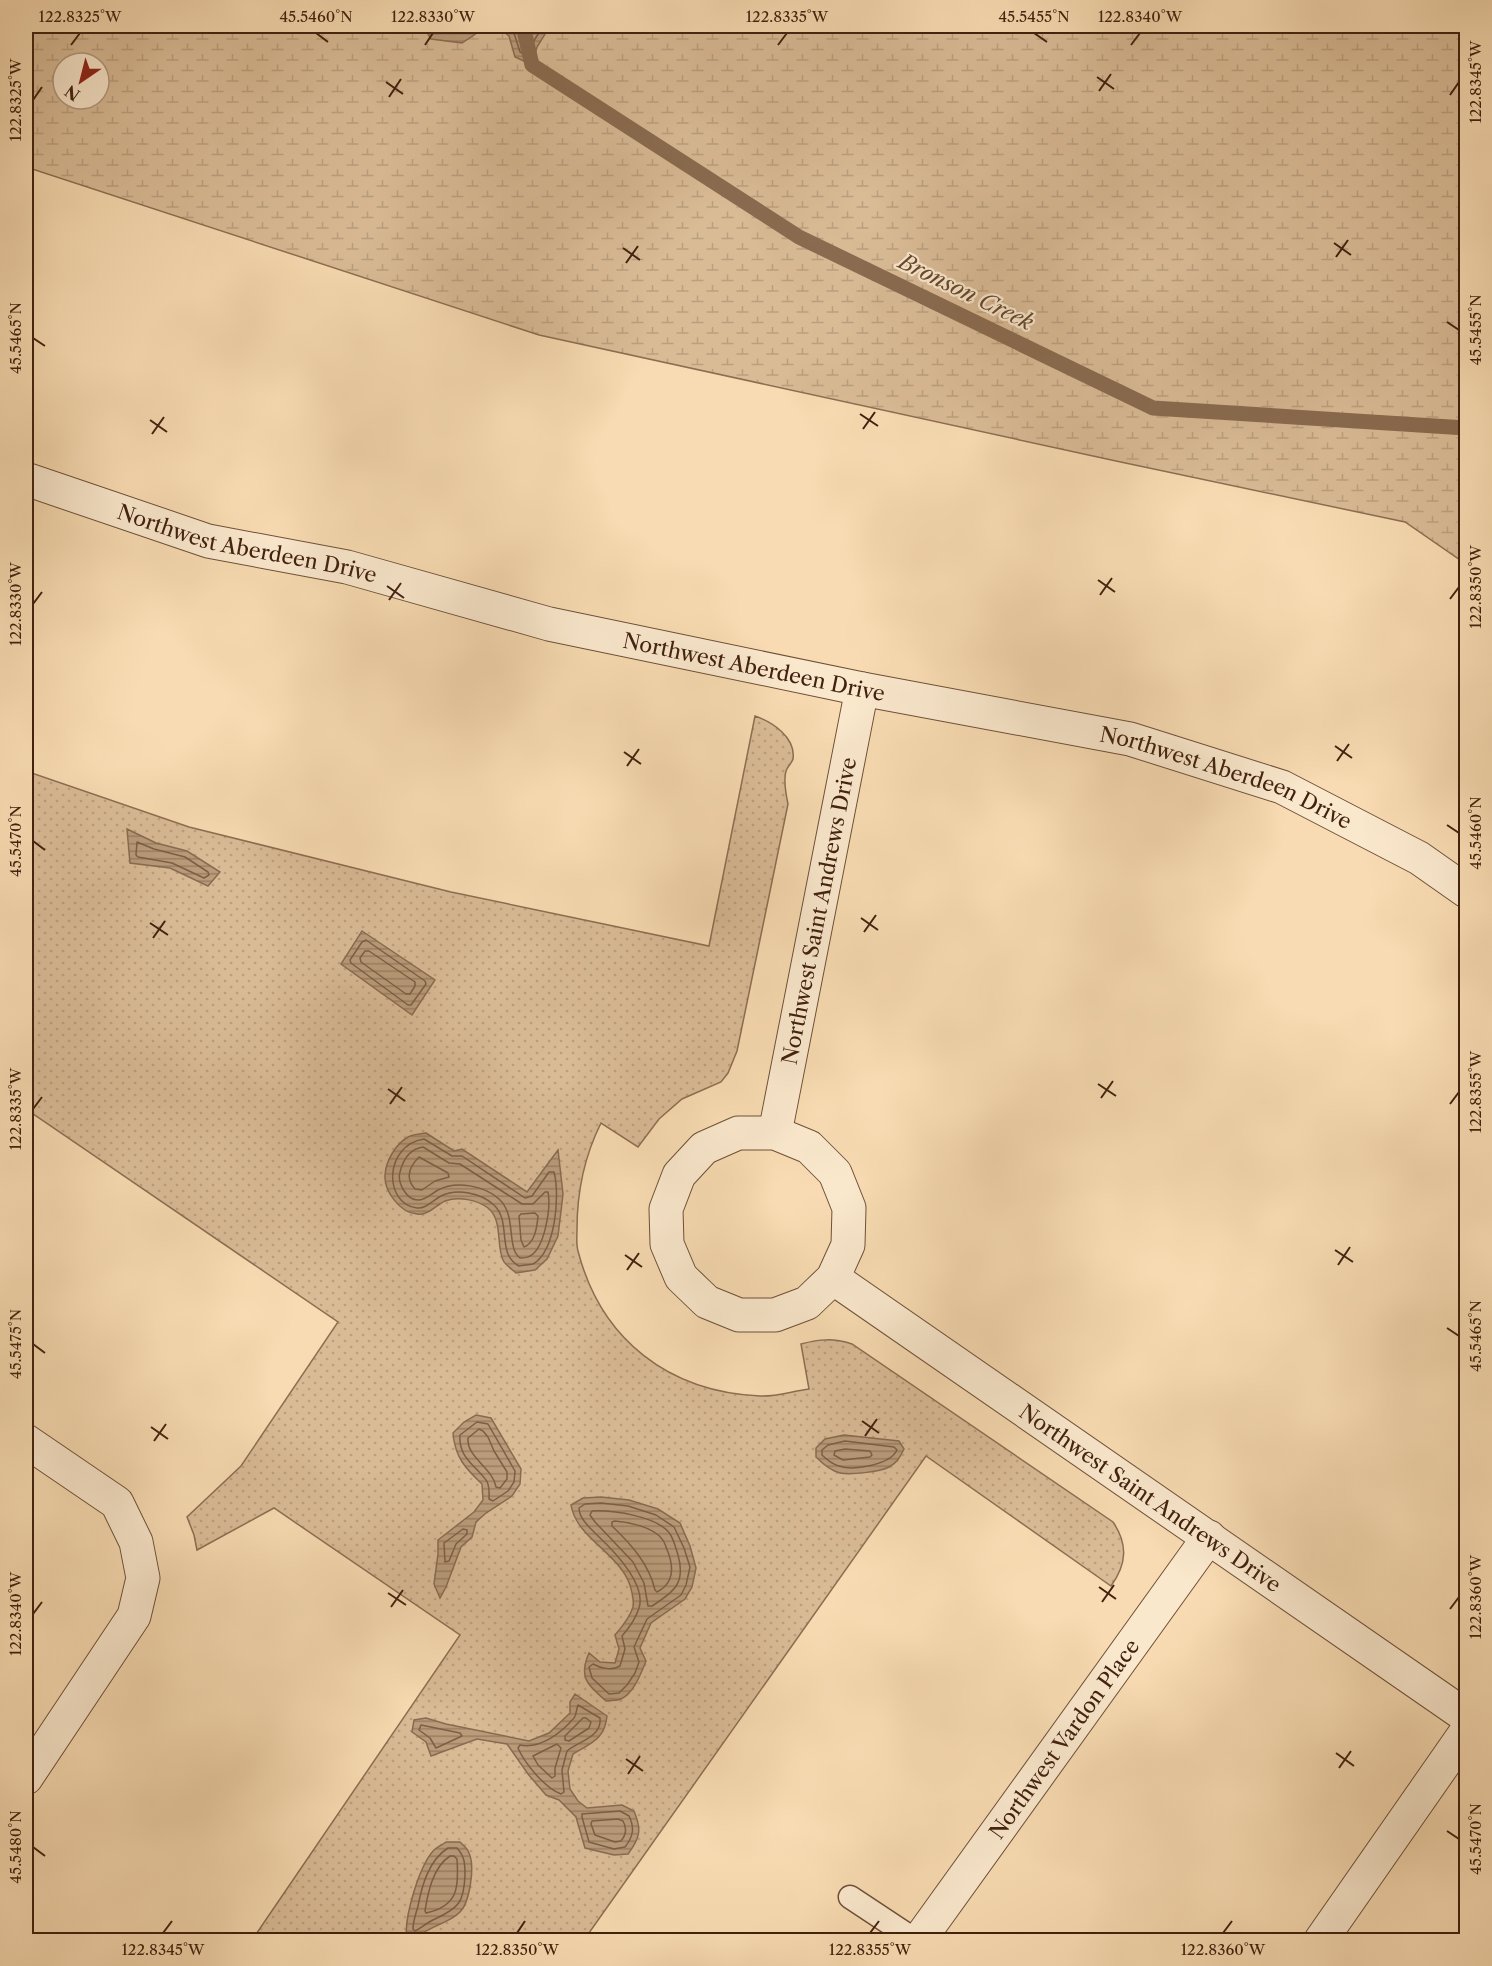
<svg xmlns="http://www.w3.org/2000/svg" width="1492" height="1966" font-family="'Libre Caslon Text',serif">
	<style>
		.grass { fill: url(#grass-dots); stroke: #8d6e52; stroke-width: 1.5 }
		.wetland { fill: url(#wetland-marsh); stroke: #8d6e52; stroke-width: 1.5; fill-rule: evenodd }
		.water { fill: url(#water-rules); stroke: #8a6b50; stroke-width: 1.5 }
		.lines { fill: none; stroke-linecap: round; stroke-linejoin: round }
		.shore { stroke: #7e5e45; stroke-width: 1.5 }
		.stream { stroke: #8a6b50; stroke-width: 15 }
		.lane-casing { stroke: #6f5038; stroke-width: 25 }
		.street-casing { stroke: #6f5038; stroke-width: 35 }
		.lane { stroke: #fae8cd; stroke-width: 22 }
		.street { stroke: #fae8cd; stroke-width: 33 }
		.ticks { fill: none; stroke: #41210f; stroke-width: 2 }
		.labels { text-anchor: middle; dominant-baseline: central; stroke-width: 4.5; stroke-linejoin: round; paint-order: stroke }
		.street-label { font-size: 21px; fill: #41210f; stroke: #fae8cd }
		.water-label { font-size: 22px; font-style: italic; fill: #65462f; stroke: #fae8cd }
		.neatline { fill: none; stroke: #41210f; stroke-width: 2 }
		.ticks-label { font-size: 15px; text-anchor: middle; fill: #41210f }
	</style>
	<defs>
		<pattern id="grass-dots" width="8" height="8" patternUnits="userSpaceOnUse" patternTransform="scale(1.5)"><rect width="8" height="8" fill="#d9bb96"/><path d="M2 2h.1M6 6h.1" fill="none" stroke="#bba080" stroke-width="1.8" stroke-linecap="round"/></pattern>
		<pattern id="wetland-marsh" width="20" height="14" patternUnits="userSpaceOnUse" patternTransform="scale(1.5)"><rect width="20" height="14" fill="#d9bb96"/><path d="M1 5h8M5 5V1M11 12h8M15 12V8" fill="none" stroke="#bba080"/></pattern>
		<pattern id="water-rules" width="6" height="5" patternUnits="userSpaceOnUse" patternTransform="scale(1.5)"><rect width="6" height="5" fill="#ba9c7b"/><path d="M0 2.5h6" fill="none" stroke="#997f63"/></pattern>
	</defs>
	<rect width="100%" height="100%" fill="#f8dbb2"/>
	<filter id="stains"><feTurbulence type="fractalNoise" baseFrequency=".00333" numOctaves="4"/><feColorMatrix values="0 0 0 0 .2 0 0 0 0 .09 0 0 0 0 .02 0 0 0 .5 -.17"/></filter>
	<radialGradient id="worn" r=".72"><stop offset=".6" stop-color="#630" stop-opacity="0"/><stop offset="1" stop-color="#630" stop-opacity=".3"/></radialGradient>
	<path class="grass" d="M755,716C772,722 796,737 793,759C792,763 787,767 786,771C783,781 786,794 788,804L737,1051L728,1073L721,1082L682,1099L659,1119L638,1147L601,1123C584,1157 577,1191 577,1229C577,1236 576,1244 578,1251C601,1340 669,1392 760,1396C775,1397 793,1391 809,1389L801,1344C820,1339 833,1338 852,1344L1113,1522C1128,1544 1127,1564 1111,1586L926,1456L584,1940H252L460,1635L274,1508L197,1550L194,1535L187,1517L241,1466L338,1322L26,1109V771L189,827L451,892L709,946Z"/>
	<path class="wetland" d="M26,26H1466V564L1405,522L1116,461L539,335L26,167ZM63,63H99V99H63Z"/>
	<path class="water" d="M423,26H550L537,47L532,65L515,57L509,36L496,26L480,31L462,43L431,39Z
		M127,829L156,843L187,851L220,872L208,886L170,868L130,863Z
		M362,931L435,980L412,1015L341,964Z
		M426,1133L454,1151L462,1149L527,1192L558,1150L563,1194L558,1236L547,1259L535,1270L516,1273C512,1269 505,1265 503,1260C496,1245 503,1220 488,1208C477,1200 459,1196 445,1201C436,1205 428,1216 417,1214C400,1213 384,1191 385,1175C386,1160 396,1144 408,1137C412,1134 420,1134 426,1133Z
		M476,1415L491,1418L521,1469L520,1484L512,1496L486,1513L476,1522L472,1537L461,1547L446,1587L440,1598L434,1584L438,1554V1540L474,1512L483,1500L482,1484C465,1468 455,1457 453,1433L464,1422Z
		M844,1435L899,1441L904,1449C900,1457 897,1463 889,1467C880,1472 850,1475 840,1473C831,1471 823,1464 816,1457V1448L825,1439Z
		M601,1497L629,1500L658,1509L680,1523L690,1546L696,1568L692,1587L685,1599L651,1623L640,1648L646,1661C641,1673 634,1693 621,1699C617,1701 610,1700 606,1701C588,1685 578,1678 589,1653L600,1662L615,1663L619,1649L615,1635C622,1627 630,1617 633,1607C634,1602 633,1598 632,1593C626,1555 577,1541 571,1505L583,1498Z
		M575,1694L607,1716C605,1739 591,1743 573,1754L568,1771L570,1789L578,1801L587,1808L622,1805L634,1811C642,1830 640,1838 628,1854L614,1855L585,1848L576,1817L559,1800L546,1795L528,1774L507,1744L477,1739L431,1756L426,1742L412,1732L414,1720L426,1718L446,1724L529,1741L549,1733L570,1713V1702Z
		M446,1842H460C463,1845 468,1849 469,1853C475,1866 470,1902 460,1912C450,1922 435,1925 423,1933L422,1940H407C403,1920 419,1866 434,1850C437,1847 442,1845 446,1842Z"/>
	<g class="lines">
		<path class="shore" d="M505,26L514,33L520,52L526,55L529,53L532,44L543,26
			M137,842L154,849L185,857L208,872L209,875L204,878L172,863L138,857L136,855Z
			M366,940L425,981L426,984L411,1005H408L351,963L350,960L362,942Z
			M365,951H369L415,982V986L410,994H406L361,962L360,958Z
			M424,1139L452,1156H462L525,1198L532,1196L549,1172H554C560,1194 556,1251 533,1264C529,1265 523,1265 519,1266C496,1254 512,1222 494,1205C481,1193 457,1188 441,1196C433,1200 426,1209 417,1208C383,1204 384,1145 424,1139Z
			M423,1147L449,1163L460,1164L522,1204H533L545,1192H548C551,1207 545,1248 530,1256C527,1258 523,1258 520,1258C506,1248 517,1215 499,1199C485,1186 456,1180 438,1190C432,1193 426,1200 418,1200C406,1200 397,1182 400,1172C403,1160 409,1149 423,1147Z
			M419,1157L448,1173L449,1177L435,1181L422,1190L415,1189C405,1178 409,1167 419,1157Z
			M535,1213L538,1216C537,1227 535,1243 524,1247L521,1240L519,1216L521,1214Z
			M477,1422L488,1424L515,1471L514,1482L508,1491L493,1501L489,1499C489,1493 490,1485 486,1480C475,1465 458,1457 460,1435Z
			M479,1429L483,1431L488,1437L494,1451L507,1472V1479L500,1488L496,1487C493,1468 466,1457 468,1438Z
			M845,1441L894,1447L897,1450C890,1465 853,1471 839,1466C832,1464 827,1460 822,1455V1450L828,1445Z
			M845,1449L870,1451L872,1455L870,1457L843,1460L834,1455L835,1451Z
			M601,1503L628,1506L656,1515L674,1527L684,1548L690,1567L686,1585L681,1595L647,1619L634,1647L639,1662L635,1673L627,1685L619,1693L609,1694L592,1678L589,1667L593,1664C600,1668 612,1671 620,1666L625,1649L622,1636C629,1628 636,1618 639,1608C647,1583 612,1549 596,1534C589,1527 579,1518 579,1508L585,1504Z
			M592,1511C612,1510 658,1516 670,1534C674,1540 676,1549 678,1555C686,1583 674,1592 652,1606H648L644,1583L633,1562L595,1522L590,1515Z
			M615,1521C629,1522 653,1527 662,1539C665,1542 666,1548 668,1552C674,1568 674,1583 657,1592L655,1590C649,1564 631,1544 612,1526V1522Z
			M463,1529L467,1530V1534L456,1544L449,1561L445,1562L444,1543Z
			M578,1705L600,1718C602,1737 579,1741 567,1751L562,1770L564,1792L561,1794C545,1788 525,1764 518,1748L520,1745C541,1749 561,1733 574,1718C577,1714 576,1709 578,1705Z
			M583,1718H586L591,1722L589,1728L569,1741L565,1740V1736Z
			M421,1725L460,1733L462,1736L436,1748L430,1738L419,1730Z
			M557,1744L561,1748L555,1768V1776L552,1778L538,1765L533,1756Z
			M620,1811L629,1816C635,1828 633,1837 625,1847L614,1849L589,1842L582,1817V1814Z
			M618,1819L623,1821C627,1828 626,1835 621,1841L615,1842L595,1835L591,1824L592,1821Z
			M448,1848H457C465,1857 465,1864 465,1875C464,1902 459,1908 435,1919C428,1922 421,1928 415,1931L413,1929C413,1921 416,1914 418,1906C422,1885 429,1860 448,1848Z
			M450,1856H454L457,1859C459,1888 458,1906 426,1913L425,1911C428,1892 433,1867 450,1856Z"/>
		<path class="stream" d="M523,26L532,65L799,237L1153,408L1466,428"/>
		<defs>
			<path id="lane" d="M850,1897L915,1940"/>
			<g id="street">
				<path id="s1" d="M26,479L208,541L347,567L549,624L862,689L1130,739L1282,787L1419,858L1466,891"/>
				<path id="s2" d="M775,1133H738L704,1148L679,1175L666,1209L667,1244L681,1277L707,1302L739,1315H775L807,1303L833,1278L848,1245L849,1208L835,1173L809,1147L775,1133L862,689"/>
				<path id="s3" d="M833,1278L1466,1716"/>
				<path d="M26,1441L117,1503L136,1542L143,1578L134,1616L26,1778"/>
				<path id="s4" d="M919,1940L1209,1537"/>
				<path d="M1321,1940L1466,1732"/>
			</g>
		</defs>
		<use href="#lane" class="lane-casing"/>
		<use href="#street" class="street-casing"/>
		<use href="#lane" class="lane"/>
		<use href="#street" class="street"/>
	</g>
	<path class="ticks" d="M316,33L328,42M1034,33L1047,42M71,45L80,33M425,45L433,33M778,45L787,33M1131,45L1140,33M1097,77L1114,89M386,82L403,94M1099,91L1111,74M1450,95L1459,82M389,97L401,79M33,100L42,87M1334,243L1351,255M623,248L640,260M1336,257L1348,240M626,263L638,246M1447,322L1459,330M33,338L45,346M860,414L878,426M150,420L167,432M863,429L875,412M152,434L164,417M1098,580L1115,592M387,586L404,598M1100,595L1112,578M1450,599L1459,587M389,600L401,583M33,604L42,592M1335,746L1352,758M624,752L641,764M1337,761L1349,744M627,766L639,749M1447,825L1459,833M33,841L45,850M861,918L878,930M150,923L168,935M864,932L876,915M153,938L165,921M1098,1084L1116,1096M388,1089L405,1101M1101,1098L1113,1081M390,1104L402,1087M1450,1104L1459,1092M33,1109L42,1097M1335,1250L1353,1262M625,1255L642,1267M1338,1265L1350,1247M627,1270L639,1253M1447,1328L1459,1336M33,1344L45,1353M862,1421L879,1433M151,1427L168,1439M865,1436L877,1419M154,1441L166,1424M1099,1587L1116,1599M388,1593L406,1605M1102,1602L1114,1585M391,1607L403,1590M1450,1609L1459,1597M33,1614L42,1602M1336,1753L1354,1766M626,1759L643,1771M1339,1768L1351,1751M628,1774L640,1756M1447,1831L1459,1839M33,1847L45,1856M163,1933L172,1921M517,1933L525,1921M870,1933L879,1921M1223,1933L1232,1921"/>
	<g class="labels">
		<g class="street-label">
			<text stroke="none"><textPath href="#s1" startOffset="231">Northwest Aberdeen Drive</textPath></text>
			<text stroke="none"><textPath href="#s1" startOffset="753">Northwest Aberdeen Drive</textPath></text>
			<text stroke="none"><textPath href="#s1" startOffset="1239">Northwest Aberdeen Drive</textPath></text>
			<text stroke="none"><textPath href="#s2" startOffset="806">Northwest Saint Andrews Drive</textPath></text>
			<text stroke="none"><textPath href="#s3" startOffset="386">Northwest Saint Andrews Drive</textPath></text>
			<text stroke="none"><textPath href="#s4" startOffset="248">Northwest Vardon Place</textPath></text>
		</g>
		<g class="water-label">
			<text transform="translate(966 292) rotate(26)">Bronson Creek</text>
		</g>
	</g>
	<rect width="1492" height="1966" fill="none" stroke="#f8dbb2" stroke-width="66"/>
	<g transform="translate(81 81) rotate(215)"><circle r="28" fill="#fae8cd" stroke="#b09881" stroke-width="1.5"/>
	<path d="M0-4.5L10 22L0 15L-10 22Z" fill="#8f2418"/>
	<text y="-9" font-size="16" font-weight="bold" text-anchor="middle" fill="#41210f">N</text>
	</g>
	<rect x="33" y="33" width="1426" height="1900" class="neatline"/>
	<g class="ticks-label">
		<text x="80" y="22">122.8325°W</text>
		<text x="316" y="22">45.5460°N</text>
		<text x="433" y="22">122.8330°W</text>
		<text x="787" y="22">122.8335°W</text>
		<text x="1034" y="22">45.5455°N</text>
		<text x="1140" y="22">122.8340°W</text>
		<text transform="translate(1476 82) rotate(-90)" y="5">122.8345°W</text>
		<text transform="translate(16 100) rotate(-90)" y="5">122.8325°W</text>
		<text transform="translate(1476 330) rotate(-90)" y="5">45.5455°N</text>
		<text transform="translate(16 338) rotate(-90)" y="5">45.5465°N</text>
		<text transform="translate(1476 587) rotate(-90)" y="5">122.8350°W</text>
		<text transform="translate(16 604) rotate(-90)" y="5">122.8330°W</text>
		<text transform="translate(1476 833) rotate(-90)" y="5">45.5460°N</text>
		<text transform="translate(16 841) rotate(-90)" y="5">45.5470°N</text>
		<text transform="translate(1476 1092) rotate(-90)" y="5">122.8355°W</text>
		<text transform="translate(16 1109) rotate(-90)" y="5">122.8335°W</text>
		<text transform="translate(1476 1336) rotate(-90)" y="5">45.5465°N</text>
		<text transform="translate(16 1344) rotate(-90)" y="5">45.5475°N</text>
		<text transform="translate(1476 1597) rotate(-90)" y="5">122.8360°W</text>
		<text transform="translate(16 1614) rotate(-90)" y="5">122.8340°W</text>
		<text transform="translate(1476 1839) rotate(-90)" y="5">45.5470°N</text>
		<text transform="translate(16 1847) rotate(-90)" y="5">45.5480°N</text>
		<text x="163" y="1955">122.8345°W</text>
		<text x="517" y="1955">122.8350°W</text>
		<text x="870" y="1955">122.8355°W</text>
		<text x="1223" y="1955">122.8360°W</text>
	</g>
	<rect width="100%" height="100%" filter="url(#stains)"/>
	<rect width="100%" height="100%" fill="url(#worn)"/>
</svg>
